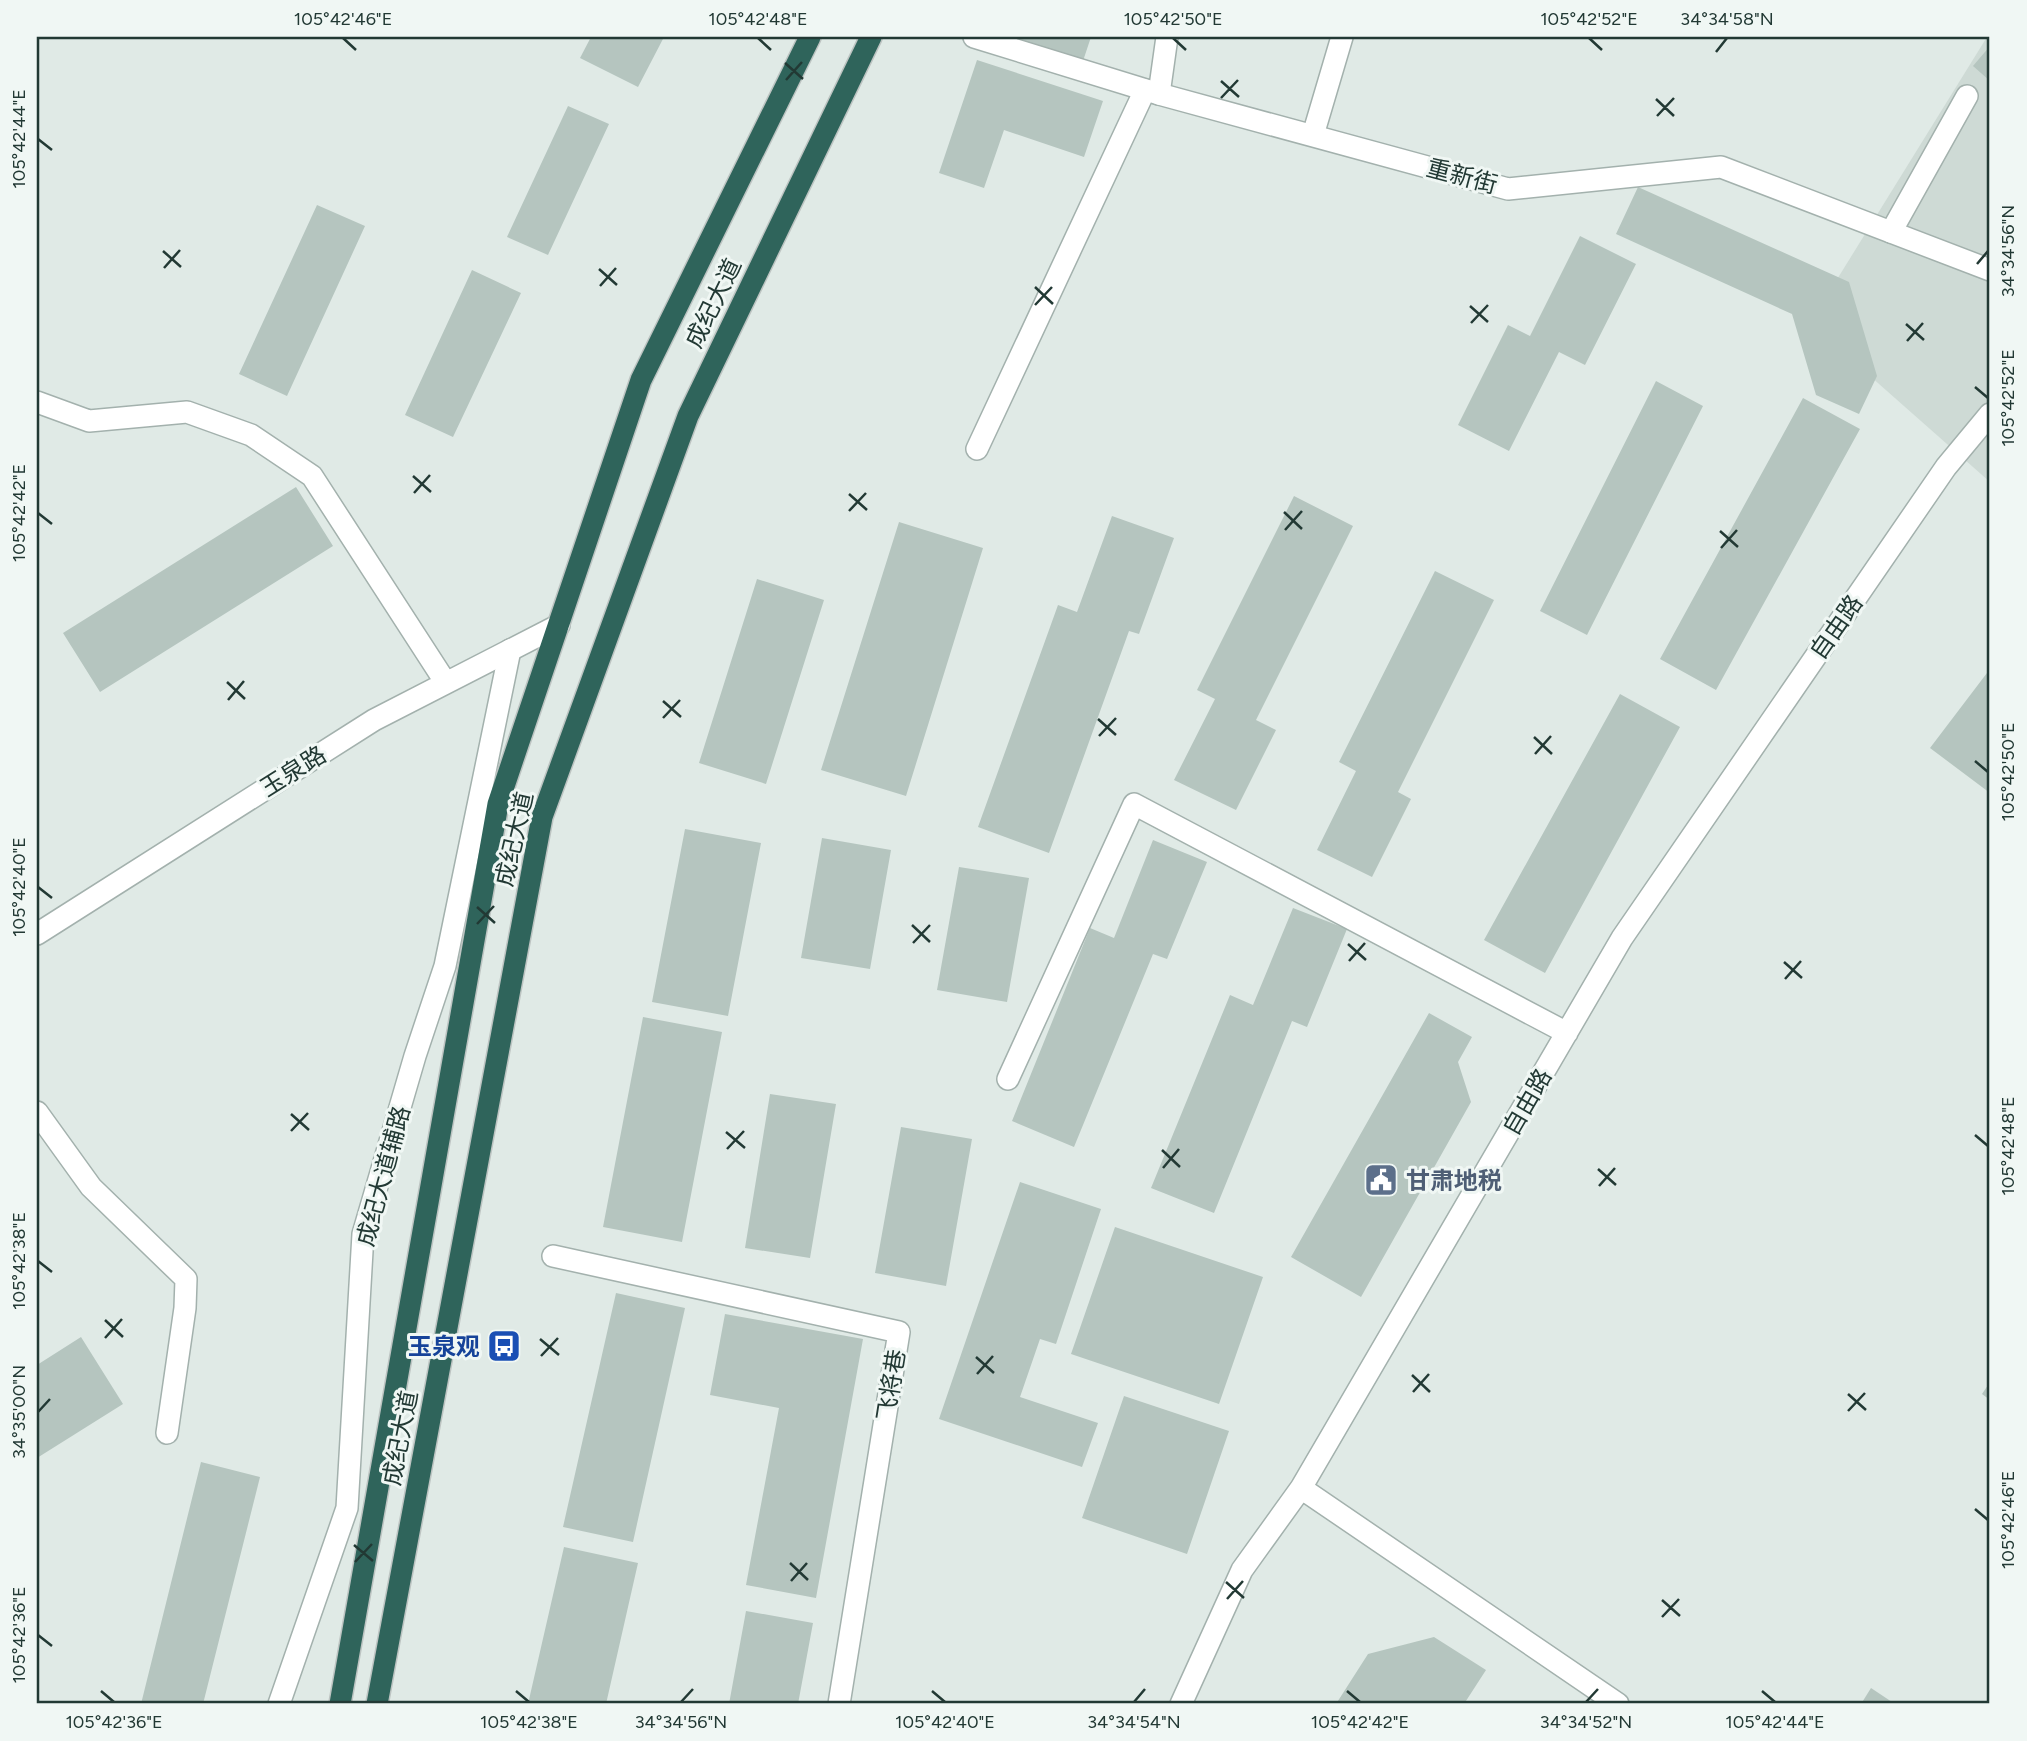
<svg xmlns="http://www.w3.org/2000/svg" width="2027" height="1741" font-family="Figtree,'Noto Sans SC',sans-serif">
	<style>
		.built { fill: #cedad5 }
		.building { fill: #b5c5bf }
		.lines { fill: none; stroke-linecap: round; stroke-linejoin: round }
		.lane-casing { stroke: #a3b1ad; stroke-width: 24 }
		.street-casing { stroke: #a3b1ad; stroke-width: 24 }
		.highway-casing { stroke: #bdc4c2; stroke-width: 24 }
		.lane { stroke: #fff; stroke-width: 21 }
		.street { stroke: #fff; stroke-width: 21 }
		.highway { stroke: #2f645b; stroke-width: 21 }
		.ticks { fill: none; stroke: #223934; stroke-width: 2.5 }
		.labels { text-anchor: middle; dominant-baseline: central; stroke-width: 6; stroke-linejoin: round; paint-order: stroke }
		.street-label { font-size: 24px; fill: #223934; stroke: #f0f7f4 }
		.service-label { font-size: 24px; font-weight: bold; fill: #4e5e75; stroke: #f0f7f4; text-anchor: start }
		.transit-label { font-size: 24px; font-weight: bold; fill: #164399; stroke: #f0f7f4; text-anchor: end }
		.neatline { fill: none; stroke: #223934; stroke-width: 2.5 }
		.ticks-label { font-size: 18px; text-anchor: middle; fill: #223934 }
	</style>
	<rect width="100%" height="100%" fill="#e0eae6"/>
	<path class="built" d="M1987,37H1990V482L1810,323Z"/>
	<path class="building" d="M591,37H664L638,87L580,58Z
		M1009,37H1091L1083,61Z
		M1990,46V81L1973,66Z
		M977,60L1103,101L1084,157L1004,130L984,188L939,173Z
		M568,106L609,124L548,255L507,237Z
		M1638,187L1849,282L1877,376L1859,414L1816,395L1792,314L1616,234Z
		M317,205L365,226L287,396L239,374Z
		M1580,236L1636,264L1585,365L1559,352L1509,451L1458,425L1508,325L1530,336Z
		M472,270L521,293L453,437L405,415Z
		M1656,381L1703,406L1587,635L1540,611Z
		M1803,398L1860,429L1716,690L1660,659Z
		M296,487L333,546L100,692L63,633Z
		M1294,496L1353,526L1256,720L1276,730L1236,810L1174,780L1215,699L1197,690Z
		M1112,516L1174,538L1139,634L1129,631L1049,853L978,827L1058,605L1077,612Z
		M899,522L983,548L906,796L821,770Z
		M1435,571L1494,600L1398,792L1411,799L1372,877L1317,850L1356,771L1339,762Z
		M757,579L824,600L766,784L699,763Z
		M1990,669V793L1930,748Z
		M1620,694L1680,727L1545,973L1484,940Z
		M685,829L761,843L728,1016L652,1002Z
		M822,838L891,850L870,969L801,958Z
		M1153,840L1207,862L1167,959L1153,954L1074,1147L1012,1121L1090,928L1114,938Z
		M959,867L1029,878L1007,1002L937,990Z
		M1293,908L1347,929L1307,1027L1292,1021L1214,1213L1151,1188L1230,995L1253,1005Z
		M1429,1013L1472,1037L1458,1062L1471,1102L1361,1297L1291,1257Z
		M643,1017L722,1032L682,1242L603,1227Z
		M770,1094L836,1104L810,1258L745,1248Z
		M901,1127L972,1139L946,1286L875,1273Z
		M1020,1182L1101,1209L1056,1344L1040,1339L1020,1397L1098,1423L1082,1467L939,1419Z
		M1115,1227L1263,1277L1219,1404L1071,1354Z
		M616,1293L685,1308L633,1542L563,1527Z
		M725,1314L863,1339L816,1598L746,1585L779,1408L710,1395Z
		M81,1337L123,1404L37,1458V1365Z
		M1990,1382V1400L1982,1394Z
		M1124,1396L1229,1431L1187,1554L1082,1518Z
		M201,1462L260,1477L203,1704H141Z
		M564,1547L638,1563L606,1704H528Z
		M746,1611L813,1623L798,1704H729Z
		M1434,1637L1486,1670L1464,1704H1336L1368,1654Z
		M1871,1688L1895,1704H1861Z"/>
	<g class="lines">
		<defs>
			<path id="lane" d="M1159,94L1167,37
				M1313,135L1342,37
				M1891,232L1967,96
				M977,449L1145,90
				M37,1112L91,1187L186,1279L185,1308L167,1433
				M279,1704L347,1508L363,1234L415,1056L445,966L510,650"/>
			<path id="street" d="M974,37L1159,94L1508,189L1721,167L1990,270
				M37,402L89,421L187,412L251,435L312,476L446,683
				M37,934L374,720L559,625
				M1008,1079L1134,804L1567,1033
				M553,1256L899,1332L839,1704
				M1301,1488L1618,1704
				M1181,1704L1242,1570L1301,1488L1622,938L1946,467L1990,414"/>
			<path id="highway" d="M340,1704L498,804L641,380L810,37
				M377,1704L542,817L688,416L871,37"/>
		</defs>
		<use href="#lane" class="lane-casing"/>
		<use href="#street" class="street-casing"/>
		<use href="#highway" class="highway-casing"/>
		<use href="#lane" class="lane"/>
		<use href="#street" class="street"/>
		<use href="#highway" class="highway"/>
	</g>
	<path class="ticks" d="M343,38L356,50M758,38L771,50M1173,38L1186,50M1589,38L1602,50M1716,52L1727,38M785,63L803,79M786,80L802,62M1221,81L1239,97M1221,98L1238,80M1656,99L1674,116M1657,116L1674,98M38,139L52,150M163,251L181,267M1977,264L1988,251M164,268L180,250M599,269L617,285M600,286L616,268M1035,287L1053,304M1035,305L1052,287M1470,306L1488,322M1471,323L1488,305M1906,324L1924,340M1907,341L1923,323M1975,387L1988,398M413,476L431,492M414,493L430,475M849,494L867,510M849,511L866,493M1284,512L1302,529M38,513L52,524M1285,530L1302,511M1720,531L1738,547M1721,548L1737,530M227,682L245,699M228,700L244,681M663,701L681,717M663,718L680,700M1098,719L1116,735M1099,736L1116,718M1534,737L1552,754M1535,754L1551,736M1975,761L1988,772M38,887L52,898M477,907L495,923M477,924L494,906M912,925L930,942M913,943L930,925M1348,944L1366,960M1349,961L1365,943M1784,962L1802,978M1785,979L1801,961M291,1114L309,1130M291,1131L308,1113M726,1132L745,1148M1975,1135L1988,1146M727,1149L744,1131M1162,1150L1180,1167M1163,1168L1179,1149M1598,1169L1616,1185M1599,1186L1615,1168M38,1261L52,1272M105,1320L123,1337M105,1338L122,1319M540,1339L559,1355M541,1356L558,1338M976,1357L994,1373M977,1374L993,1356M1412,1375L1430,1392M1413,1392L1429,1374M1848,1394L1866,1410M1848,1411L1865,1393M38,1412L50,1399M1975,1509L1988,1520M354,1545L373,1561M355,1562L372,1544M790,1563L808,1580M791,1581L807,1563M1226,1582L1244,1598M1227,1599L1243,1581M1662,1600L1680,1616M1662,1617L1679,1599M38,1635L52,1646M101,1691L114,1702M516,1691L529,1702M932,1691L945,1702M1347,1691L1360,1702M1762,1691L1775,1702M681,1702L693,1689M1134,1702L1145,1689M1586,1702L1598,1689"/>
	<defs>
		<symbol id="civic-square" viewBox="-11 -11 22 22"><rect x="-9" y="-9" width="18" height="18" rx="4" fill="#5c6f8a" stroke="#f0f7f4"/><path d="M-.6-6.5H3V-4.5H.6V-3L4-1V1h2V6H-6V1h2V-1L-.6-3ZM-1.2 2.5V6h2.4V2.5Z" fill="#fff"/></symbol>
		<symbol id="bus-square" viewBox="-11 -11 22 22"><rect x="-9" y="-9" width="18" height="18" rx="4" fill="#1a4fb4" stroke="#f0f7f4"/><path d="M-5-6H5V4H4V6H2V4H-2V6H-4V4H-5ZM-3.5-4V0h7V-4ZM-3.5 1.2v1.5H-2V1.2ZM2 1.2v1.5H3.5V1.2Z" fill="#fff"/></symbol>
	</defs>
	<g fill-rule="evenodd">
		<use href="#civic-square" x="1362" y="1161" width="38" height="38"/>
		<use href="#bus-square" x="485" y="1327" width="38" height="38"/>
	</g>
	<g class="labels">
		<g class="street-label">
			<text transform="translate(1462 176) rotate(15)">重新街</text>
			<text transform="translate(713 303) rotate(-64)">成纪大道</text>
			<text transform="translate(1836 627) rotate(-55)">自由路</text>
			<text transform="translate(293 771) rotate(-32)">玉泉路</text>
			<text transform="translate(514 839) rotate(-77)">成纪大道</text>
			<text transform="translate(1527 1102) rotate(-60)">自由路</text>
			<text transform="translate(383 1176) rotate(-75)">成纪大道辅路</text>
			<text transform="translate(891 1385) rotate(-81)">飞将巷</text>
			<text transform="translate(400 1438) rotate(-79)">成纪大道</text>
		</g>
		<g class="service-label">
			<text x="1406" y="1180">甘肃地税</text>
		</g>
		<g class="transit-label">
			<text x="480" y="1346">玉泉观</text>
		</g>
	</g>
	<rect width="2027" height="1741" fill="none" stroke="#f0f7f4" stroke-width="77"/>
	<rect x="38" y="38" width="1950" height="1664" class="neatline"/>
	<g class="ticks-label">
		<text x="343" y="25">105°42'46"E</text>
		<text x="758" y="25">105°42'48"E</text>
		<text x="1173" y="25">105°42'50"E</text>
		<text x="1589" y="25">105°42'52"E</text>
		<text x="1727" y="25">34°34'58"N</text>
		<text transform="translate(19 139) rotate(-90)" y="6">105°42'44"E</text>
		<text transform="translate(2008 251) rotate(-90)" y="6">34°34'56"N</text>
		<text transform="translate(2008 398) rotate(-90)" y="6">105°42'52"E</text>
		<text transform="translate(19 513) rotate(-90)" y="6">105°42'42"E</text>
		<text transform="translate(2008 772) rotate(-90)" y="6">105°42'50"E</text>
		<text transform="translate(19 887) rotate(-90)" y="6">105°42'40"E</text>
		<text transform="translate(2008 1146) rotate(-90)" y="6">105°42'48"E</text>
		<text transform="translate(19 1261) rotate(-90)" y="6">105°42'38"E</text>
		<text transform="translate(19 1412) rotate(-90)" y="6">34°35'00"N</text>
		<text transform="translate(2008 1520) rotate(-90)" y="6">105°42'46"E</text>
		<text transform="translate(19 1635) rotate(-90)" y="6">105°42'36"E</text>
		<text x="114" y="1728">105°42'36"E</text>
		<text x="529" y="1728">105°42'38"E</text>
		<text x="681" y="1728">34°34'56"N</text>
		<text x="945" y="1728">105°42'40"E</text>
		<text x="1134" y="1728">34°34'54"N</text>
		<text x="1360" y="1728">105°42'42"E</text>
		<text x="1586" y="1728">34°34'52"N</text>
		<text x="1775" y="1728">105°42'44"E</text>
	</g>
</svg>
